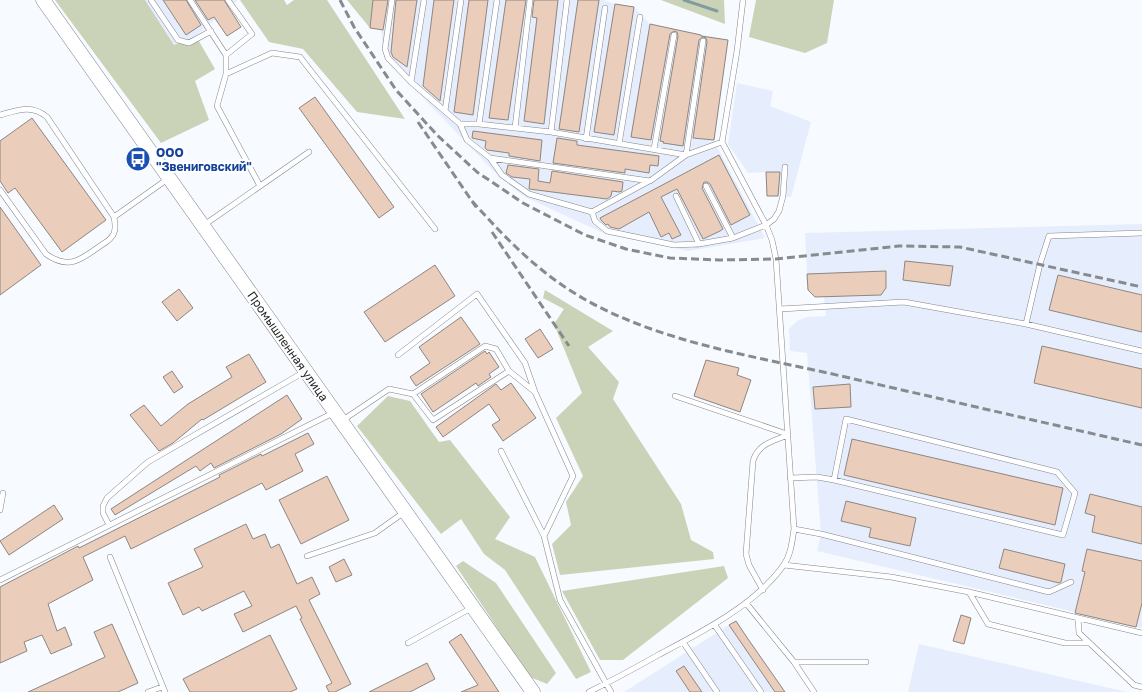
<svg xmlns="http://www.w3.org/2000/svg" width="1142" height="692" font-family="'Golos Text',sans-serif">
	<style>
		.built { fill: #e6eefd }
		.green { fill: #cad3b7 }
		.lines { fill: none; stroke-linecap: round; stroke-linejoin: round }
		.stream { stroke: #819ca1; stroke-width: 3 }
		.building { fill: #eacdba; stroke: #8e8681 }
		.lane-casing { stroke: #81868d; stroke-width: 6 }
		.secondary-casing { stroke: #81868d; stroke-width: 15 }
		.lane { stroke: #fff; stroke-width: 5 }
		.secondary { stroke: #fff; stroke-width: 14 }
		.rail { stroke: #888b8e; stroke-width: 3; stroke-dasharray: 8 4; stroke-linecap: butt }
		.labels { text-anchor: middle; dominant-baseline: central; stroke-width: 4; stroke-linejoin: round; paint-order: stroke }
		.transit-label { font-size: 12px; font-weight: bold; fill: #164399; stroke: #fff; text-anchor: start }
		.street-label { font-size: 12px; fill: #252729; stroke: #fff }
	</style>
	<rect width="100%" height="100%" fill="#f7faff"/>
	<path class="built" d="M145,0H238L196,36L174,45Z
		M373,0H604L615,4L634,7L650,24L728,40L714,141L765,238L688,251L603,233L525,197L499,177L384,57L381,29L370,28Z
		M737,83L773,91L770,106L811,122L791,197L767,196L766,172L748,173L728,144Z
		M1142,224V628L817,551L821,534L807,353L790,351L789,329L797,321L807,317L826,316L824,297H815L808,290L805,233Z
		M736,621L785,692H624L729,625Z
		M919,644L1127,692H908Z"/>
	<path class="green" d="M55,0H145L174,45L196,36L215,69L195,81L209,120L161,143Z
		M240,0H284L287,5L294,0H327L405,119L357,112L303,49L269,42Z
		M347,0H373L370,28Z
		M661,0H724L725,24Z
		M756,0H834L827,43L805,53L749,37Z
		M545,290L613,331L588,347L619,382L613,399L681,504L691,540L713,552L714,559L560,575L552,544L571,525L566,502L583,476L556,418L582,393L554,324L564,309L543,298Z
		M388,396L410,401L439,442L450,440L510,517L495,539L535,557L591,672L576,679L505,570L484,554L461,519L441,534L357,426Z
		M463,561L496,583L556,673L547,684L530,677L456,566Z
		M724,566L728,578L623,660H600L562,591Z"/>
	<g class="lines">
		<path class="stream" d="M684,0L717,11"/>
	</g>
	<path class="building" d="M163,0H186L201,25L186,35Z
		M195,0H224L241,27L227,36L214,17L208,20Z
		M373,0H388L383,30L370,28Z
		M396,0H417L407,67L393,57L391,52Z
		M434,0H454L440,101L423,86Z
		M469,0H488L473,115L454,112Z
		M506,0H526L508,120L489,118Z
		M534,0H558L544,124L524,121L537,18L532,17Z
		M578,0H599L579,132L559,129Z
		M615,4L634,7L614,135L594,132Z
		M650,24L701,35V36L728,40L714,140L693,138L707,42L706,38L703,37L699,40L683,146L663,143L664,142L660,141L678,36L677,32L674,31L670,34L651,140L631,137Z
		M315,97L394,207L379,218L299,108Z
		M32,118L106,220L62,252L15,188L8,193L0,181V141Z
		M473,131L542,140L540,161L509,156V153L487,150L485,148L486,141L472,138Z
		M557,138L577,141V145L659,156L658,166L650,165L649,173L625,169V173L553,163Z
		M719,155L750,215L731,225L710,184L707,182H704L702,188L723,229L720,231L703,239L677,189L661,197L681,235L672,239L669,233L661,237L649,212L619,229L610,227L608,224L606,225L601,220L600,218Z
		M508,165L539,169L538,181L550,183L552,171L623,182L622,191L619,192L612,191L611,196L607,199L529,189L530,179L512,177L506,173Z
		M766,172H780L778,196H767Z
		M0,207L41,265L0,295Z
		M905,261L953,266L950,286L903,280Z
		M435,265L455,296L385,342L364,312Z
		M886,271V288L881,295L815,297L808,290L807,274Z
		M1058,275L1142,295V332L1049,310Z
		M179,289L193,308L177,321L162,302Z
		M461,317L480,344L416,386L410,377L430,363L419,347Z
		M540,329L553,349L538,358L525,339Z
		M1042,346L1142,369V408L1034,383Z
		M485,351L487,354L489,352L499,367L489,374L491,377L478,386L476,383L433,412L421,394Z
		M249,354L266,382L203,420L202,419L173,443L159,451L130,415L144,405L161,426L188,404L232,377L226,367Z
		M706,360L739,368L737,375L751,380L740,412L694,396Z
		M172,371L183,387L174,393L163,377Z
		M511,383L536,418L503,441L492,425L500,420L489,404L443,437L436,427L496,384L501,390Z
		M850,384L851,407L815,409L813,387Z
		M287,395L302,419L281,434L214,468L211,463L200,471L196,466L115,515L111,509Z
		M308,433L314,444L295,454L303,471L266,490L262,483L131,549L125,536L83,557L93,580L48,604L57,631L65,627L72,645L51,654L42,635L24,642L27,651L0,663V587L78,546L79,548L220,477L219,475L261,454L262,456Z
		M852,439L1063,488L1055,525L844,475Z
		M327,476L349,520L301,544L279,500Z
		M1090,494L1142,507V544L1092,532L1095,516L1085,513Z
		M846,501L916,518L910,546L869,537L871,528L841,521Z
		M54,505L63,519L9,555L0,541Z
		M246,524L253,539L265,534L271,548L279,544L297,584L312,577L320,594L309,600L351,684L335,692H329L326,686L332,683L300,619L302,618L296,606L243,632L234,614L252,606L244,591L202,611L199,607L183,615L168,583L203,567L194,549Z
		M1004,549L1065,564L1061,582L1059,583L999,568Z
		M1087,549L1142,561V603L1136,627L1075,613L1085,572L1082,571Z
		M344,559L352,575L336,582L329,567Z
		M961,615L971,618L964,644L953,641Z
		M736,621L748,639L785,692H775L729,625Z
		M112,624L138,683L118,692H28L105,657L94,632Z
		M461,634L499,692H461L478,685L449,642Z
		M270,635L297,689L290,692H190L183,679Z
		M427,663L435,679L410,692H369Z
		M684,666L702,692H690L676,671Z"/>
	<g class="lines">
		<defs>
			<path id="lane" d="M151,0L178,40L189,43L211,31
				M190,0L226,55V74L217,106L260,186
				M392,0L385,49L388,58L411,82L460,124L467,140L490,158L502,175L529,194L592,212L595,221L607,231L674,245L699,244L733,238L766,225L774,219L779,211L783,196L785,167
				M226,55L252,34L228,0
				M226,74L272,53L300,57L435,229
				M411,82L424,0
				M445,111L461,0
				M0,115C18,110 32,104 47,117L114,217C115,222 116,228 114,233C112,239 105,243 100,246C81,260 68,270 46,254L0,190
				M460,124H479L551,132L686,155L722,142
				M479,124L497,0
				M515,128L530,0
				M551,132L567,0
				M586,139L605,8
				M619,144L640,17
				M654,149L674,35
				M490,158L650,181L686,155L703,41
				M706,186L733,238
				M676,196L699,244
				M592,212L649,181
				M114,217L169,178
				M204,225L309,152
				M780,309L904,302L1026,324L1142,351
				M1026,324L1040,264L1049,236L1142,233
				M398,355L477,294L525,363L535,392L573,476L544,536
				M413,394L485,346L496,349L509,371
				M675,396L787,434
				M343,420L389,389L413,394L433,420L509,371L535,392
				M501,451L544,536L560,600L611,692
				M790,478L817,477L834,480L1063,535L1075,493L1057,472L846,419L834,480
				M0,510L3,493
				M109,525L103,513V506L107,498L148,462L304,372
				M794,529L821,534L1049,592L1071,582
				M307,556L375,533L403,513
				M110,557L165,692
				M784,565L891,577L969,592L1142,633
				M0,580L335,412
				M763,590L749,565L746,554L753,461C758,444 773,441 788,435
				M969,592L988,624L1065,643H1089
				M746,603L794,662H866
				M1078,618L1079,633L1134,685L1142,687
				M714,624L761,692
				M683,642L717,692
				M408,643L473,607
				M794,662L814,692
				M148,692L162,687
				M589,692C613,680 637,667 660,654C702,632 755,605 783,566C791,555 792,542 794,529L776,259L772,240L766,225L722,142L737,51L743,0"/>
			<path id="secondary" d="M43,0L533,692"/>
		</defs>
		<use href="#lane" class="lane-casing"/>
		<use href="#secondary" class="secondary-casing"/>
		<use href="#lane" class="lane"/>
		<use href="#secondary" class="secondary"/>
		<path class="rail" d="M340,0L354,27L396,90L437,135L477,172L523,203L585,235L626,249L670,258L719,260L776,259L899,246L960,247L1142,287
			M418,122L476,207
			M472,201C506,239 541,275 586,300C660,341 746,355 828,373C933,397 1037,421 1142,445
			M492,232L569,346"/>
	</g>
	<defs>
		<symbol id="bus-disc" viewBox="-11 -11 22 22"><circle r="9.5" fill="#1a4fb4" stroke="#fff"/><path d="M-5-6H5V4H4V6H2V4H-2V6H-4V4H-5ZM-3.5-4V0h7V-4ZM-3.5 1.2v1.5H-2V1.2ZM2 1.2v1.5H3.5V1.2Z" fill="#fff"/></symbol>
	</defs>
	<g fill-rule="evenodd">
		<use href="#bus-disc" x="124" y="145" width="28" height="28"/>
	</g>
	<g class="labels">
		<g class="transit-label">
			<text x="156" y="152">ООО<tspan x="156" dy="14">"Звениговский"</tspan></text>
		</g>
		<g class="street-label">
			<text transform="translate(288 346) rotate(55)">Промышленная улица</text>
		</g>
	</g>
</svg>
